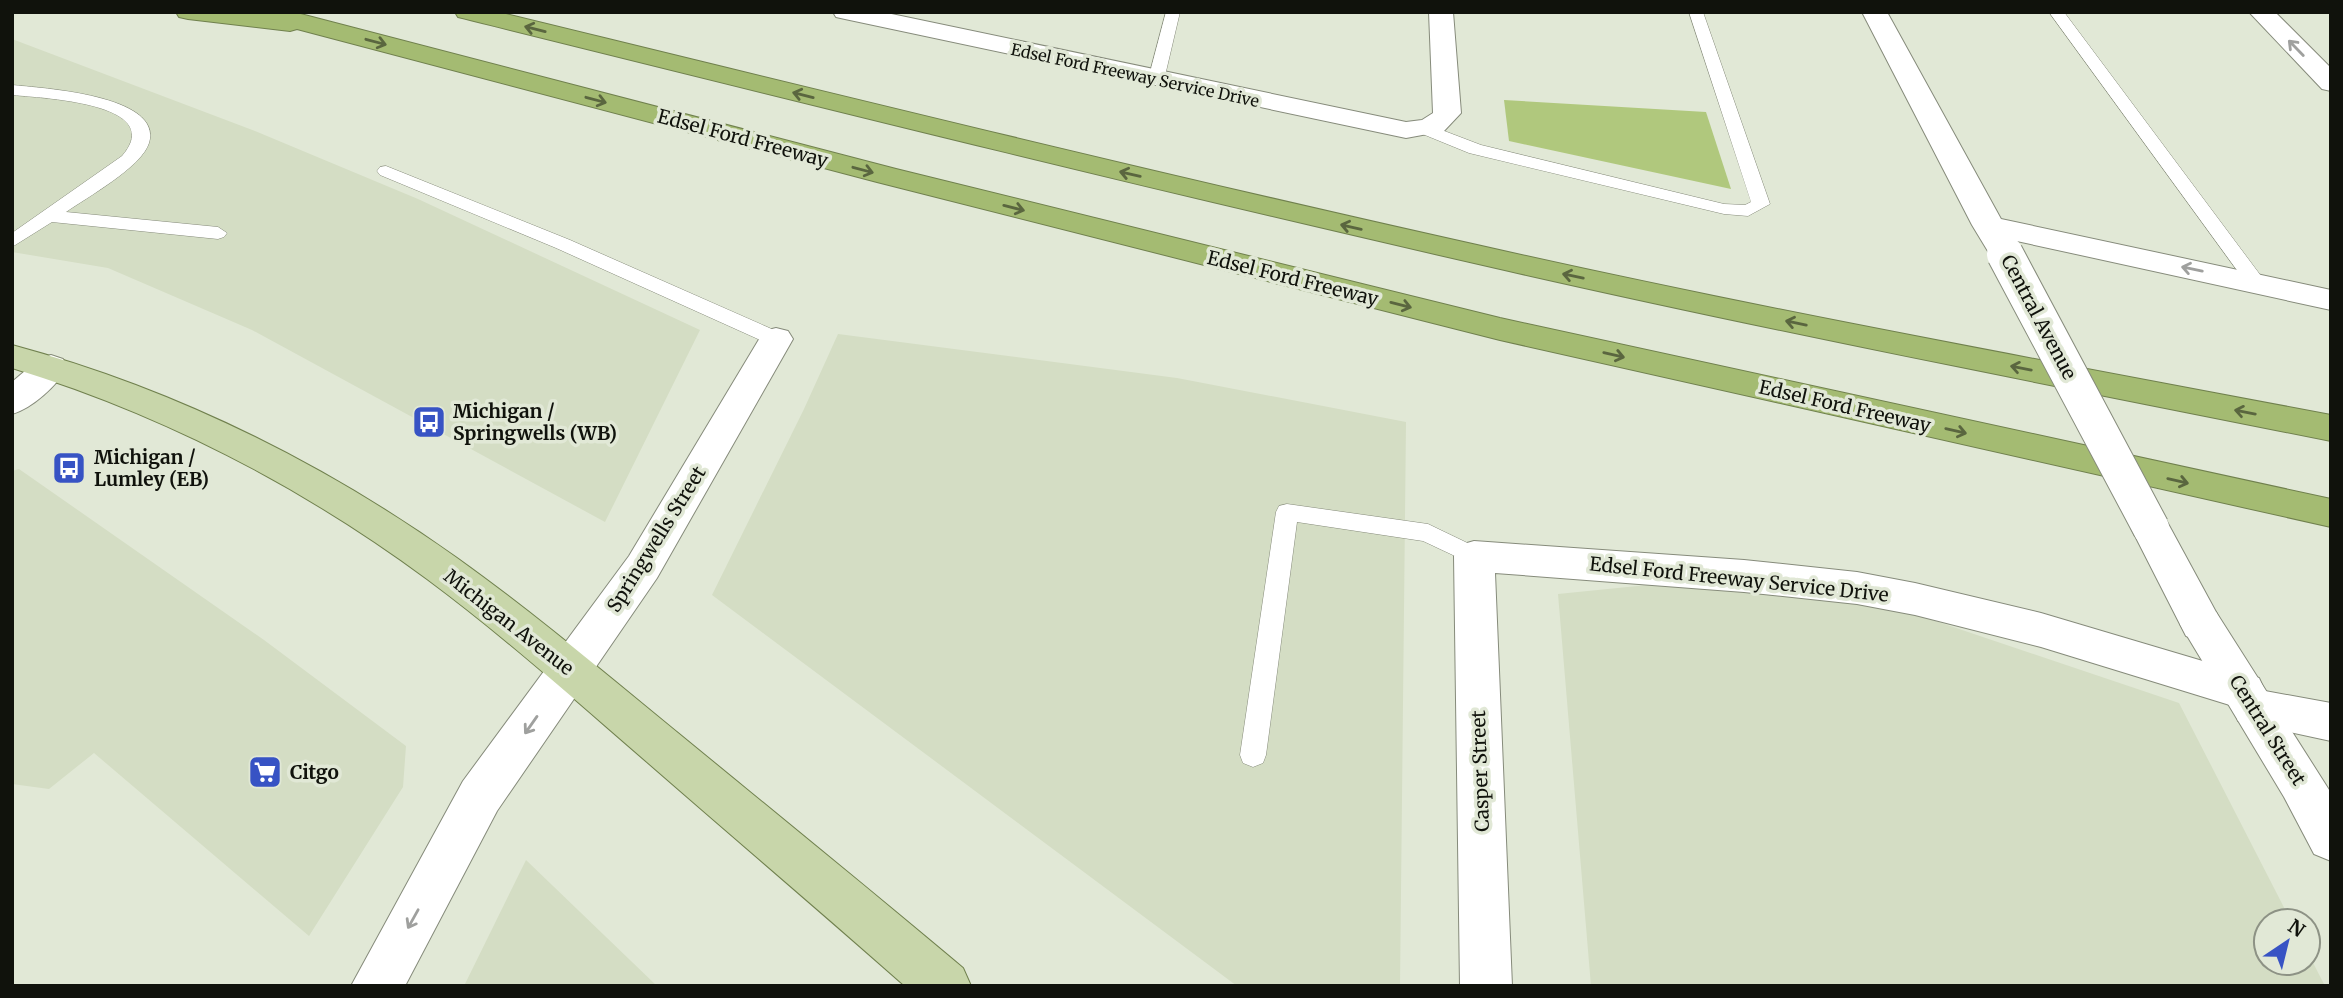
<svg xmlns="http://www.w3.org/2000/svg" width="2343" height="998" font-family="Merriweather,serif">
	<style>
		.built { fill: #d4ddc4 }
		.green { fill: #b0c87d }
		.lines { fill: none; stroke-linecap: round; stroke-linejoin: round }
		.service-casing { stroke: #868b7b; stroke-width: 1 }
		.minor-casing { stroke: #868b7b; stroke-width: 2 }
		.tertiary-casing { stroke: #868b7b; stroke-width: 2 }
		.primary-casing { stroke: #70804e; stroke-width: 2 }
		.motorway-casing { stroke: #70804e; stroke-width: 2 }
		.service { fill: #fff; fill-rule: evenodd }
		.minor { fill: #fff; fill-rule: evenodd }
		.tertiary { fill: #fff; fill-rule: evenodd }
		.primary { fill: #c8d6aa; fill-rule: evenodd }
		.motorway { fill: #a4bb72; fill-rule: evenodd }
		.minor-bridge-casing { stroke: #868b7b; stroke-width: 38; stroke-linecap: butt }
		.minor-bridge { stroke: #fff; stroke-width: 36 }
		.oneway { stroke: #5a663f }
		.oneway2 { stroke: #9fa09e }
		.labels { text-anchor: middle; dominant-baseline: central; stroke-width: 7; stroke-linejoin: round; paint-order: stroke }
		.far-street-label { font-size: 16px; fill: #10120c; stroke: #e1e8d6 }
		.street-label { font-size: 19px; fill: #10120c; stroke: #e1e8d6 }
		.poi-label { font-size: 19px; font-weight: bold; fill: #10120c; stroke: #e1e8d6; text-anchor: start }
	</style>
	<rect width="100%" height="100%" fill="#e1e8d6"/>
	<path class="built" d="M12,39L255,131L418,199L700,330L605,522L252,330L108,268L12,252Z
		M838,334L1177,378L1406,422L1400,986H1237L712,595L804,409Z
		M19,469L264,640L406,746L403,787L309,936L94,753L49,789L12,784V471Z
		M1687,581L1894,607L2179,703L2291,921H2266V963H2308V953L2325,986H1591L1558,594Z
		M526,860L657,986H464Z"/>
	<path class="green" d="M1504,100L1706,112L1731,189L1509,141Z"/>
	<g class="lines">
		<defs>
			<path id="service" d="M1166,12H1180L1164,80L1156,85L1148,80Z
				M1689,12H1703L1770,204L1748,216L1724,214L1469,153L1420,133L1418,129L1426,124L1481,145L1724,204L1745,205L1751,202Z
				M2049,12H2064L2264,280L2267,284L2264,288H2250Z
				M12,85C41,88 164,95 149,143C142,167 86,198 66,212L218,227L227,233L224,237L218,239L52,222L12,247V233L122,156C168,103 42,98 12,95Z
				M386,166L570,240L783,334L786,339L783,344H769L556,248L380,175L377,171L380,167Z
				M1287,504L1428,524L1482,550L1486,556L1482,562L1474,565L1423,541L1297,522L1266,755L1263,763L1253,767L1243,763L1240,755L1276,512L1279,506Z"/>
			<path id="minor" d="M833,12H882L1406,122L1422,120L1433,113L1429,12H1453L1461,113L1444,131L1406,138L845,19L836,17Z
				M1862,12H1887L2001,219L2331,290V310L2012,240L2016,246L2011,253L2000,255L1989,253L1972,225Z
				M2249,12H2275L2331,68V91L2322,89Z
				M776,328L788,331L793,339L657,578L497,811L405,986H351L463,781L629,556L764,331Z
				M51,355L63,359L68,367C57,385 33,408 12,414V382L39,359Z
				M2151,513L2165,518L2216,612L2222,624L2216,636L2201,641L2186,636L2131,528L2137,518Z
				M1474,541L1744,560L1857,572L1915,583L2041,613L2243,673L2259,678L2265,691L2331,703V741L2238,721L2233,706L2041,647L1915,615L1857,604L1744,592L1495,573L1512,986H1460L1454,556L1460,545Z"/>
			<path id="tertiary" d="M2201,607L2216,612L2331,793V861L2314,854L2284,797L2180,624L2186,612Z"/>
			<path id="primary" d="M12,345C172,388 322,462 457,558C534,613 606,674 678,733C773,811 869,889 963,968L971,986H905C820,911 733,837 647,762C575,700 504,636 427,579C301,486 162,414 12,368Z"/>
			<path id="motorway" d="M176,12H293L896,169L1500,318L2331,499V527L1500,340L877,182L297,29L290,31L188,19L179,17Z
				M455,12H498C834,94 1170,177 1508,252C1781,313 2056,363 2331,415V441C2056,386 1781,333 1509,271C1157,191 808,104 458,17Z"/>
		</defs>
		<use href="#service" class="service-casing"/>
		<use href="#minor" class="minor-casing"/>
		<use href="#tertiary" class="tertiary-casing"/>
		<use href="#primary" class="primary-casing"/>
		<use href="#motorway" class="motorway-casing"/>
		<use href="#service" class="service"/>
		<use href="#minor" class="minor"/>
		<use href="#tertiary" class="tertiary"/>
		<use href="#primary" class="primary"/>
		<use href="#motorway" class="motorway"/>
		<defs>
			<path id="minor-bridge" d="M2005,254L2151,528"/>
		</defs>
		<use href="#minor-bridge" class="minor-bridge-casing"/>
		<use href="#minor-bridge" class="minor-bridge"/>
	</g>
	<defs><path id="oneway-shaft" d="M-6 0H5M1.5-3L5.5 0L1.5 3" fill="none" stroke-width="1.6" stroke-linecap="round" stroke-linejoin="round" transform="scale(1.75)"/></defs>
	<g class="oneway">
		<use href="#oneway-shaft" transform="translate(535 29) rotate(-166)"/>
		<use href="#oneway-shaft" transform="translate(376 42) rotate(15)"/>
		<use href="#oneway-shaft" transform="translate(803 95) rotate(-166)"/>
		<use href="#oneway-shaft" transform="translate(596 100) rotate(15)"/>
		<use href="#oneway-shaft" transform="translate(863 170) rotate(15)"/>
		<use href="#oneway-shaft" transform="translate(1130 174) rotate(-167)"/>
		<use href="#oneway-shaft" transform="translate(1014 208) rotate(14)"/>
		<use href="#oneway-shaft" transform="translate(1351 227) rotate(-167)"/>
		<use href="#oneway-shaft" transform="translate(1573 276) rotate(-168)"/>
		<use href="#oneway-shaft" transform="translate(1401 305) rotate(14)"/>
		<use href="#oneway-shaft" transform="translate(1796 323) rotate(-168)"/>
		<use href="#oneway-shaft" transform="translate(1614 355) rotate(13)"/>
		<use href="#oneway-shaft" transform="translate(2021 368) rotate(-169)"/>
		<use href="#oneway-shaft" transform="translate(2245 412) rotate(-169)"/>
		<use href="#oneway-shaft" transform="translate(1956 431) rotate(13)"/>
		<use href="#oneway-shaft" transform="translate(2178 481) rotate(13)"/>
	</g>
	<g class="oneway2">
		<use href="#oneway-shaft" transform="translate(2296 48) rotate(-134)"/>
		<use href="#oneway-shaft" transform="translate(2192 269) rotate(-168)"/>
		<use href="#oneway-shaft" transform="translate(531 725) rotate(125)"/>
		<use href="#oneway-shaft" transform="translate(413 919) rotate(119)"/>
	</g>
	<defs>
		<symbol id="bus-square" viewBox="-11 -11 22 22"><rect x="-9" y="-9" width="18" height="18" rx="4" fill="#3753c4" stroke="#e1e8d6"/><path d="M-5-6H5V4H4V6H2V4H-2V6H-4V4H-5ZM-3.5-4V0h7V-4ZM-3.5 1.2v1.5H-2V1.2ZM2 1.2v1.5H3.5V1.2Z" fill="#fff"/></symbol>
		<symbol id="supermarket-square" viewBox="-11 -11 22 22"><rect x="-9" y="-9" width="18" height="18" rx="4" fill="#3753c4" stroke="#e1e8d6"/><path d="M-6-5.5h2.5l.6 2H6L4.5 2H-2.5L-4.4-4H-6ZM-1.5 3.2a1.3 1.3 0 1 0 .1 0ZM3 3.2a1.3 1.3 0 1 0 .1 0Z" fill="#fff"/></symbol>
	</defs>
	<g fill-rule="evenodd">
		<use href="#bus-square" x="410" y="403" width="38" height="38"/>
		<use href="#bus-square" x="50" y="449" width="38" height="38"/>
		<use href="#supermarket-square" x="246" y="753" width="38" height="38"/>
	</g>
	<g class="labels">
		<g class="far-street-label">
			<text transform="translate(1135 75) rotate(12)">Edsel Ford Freeway Service Drive</text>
		</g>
		<g class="street-label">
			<text transform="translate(743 138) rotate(15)">Edsel Ford Freeway</text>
			<text transform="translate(1293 278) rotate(14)">Edsel Ford Freeway</text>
			<text transform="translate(2039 317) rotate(62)">Central Avenue</text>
			<text transform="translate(1845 406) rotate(13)">Edsel Ford Freeway</text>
			<text transform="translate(656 539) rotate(-58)">Springwells Street</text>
			<text transform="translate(1739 579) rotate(6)">Edsel Ford Freeway Service Drive</text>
			<text transform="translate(509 622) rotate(38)">Michigan Avenue</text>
			<text transform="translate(2268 730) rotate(58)">Central Street</text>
			<text transform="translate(1480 771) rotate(-92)">Casper Street</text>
		</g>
		<g class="poi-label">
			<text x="453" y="411">Michigan /<tspan x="453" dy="22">Springwells (WB)</tspan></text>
			<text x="94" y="457">Michigan /<tspan x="94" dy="22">Lumley (EB)</tspan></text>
			<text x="290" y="772">Citgo</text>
		</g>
	</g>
	<rect width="2343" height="998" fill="none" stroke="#10120c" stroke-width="28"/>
	<g transform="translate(2287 942) rotate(35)"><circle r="33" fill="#e1e8d6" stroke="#8d9285" stroke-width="2"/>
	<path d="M0-5L12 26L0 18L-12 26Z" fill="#3753c4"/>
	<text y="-10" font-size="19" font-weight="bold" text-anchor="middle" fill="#10120c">N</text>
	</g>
</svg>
